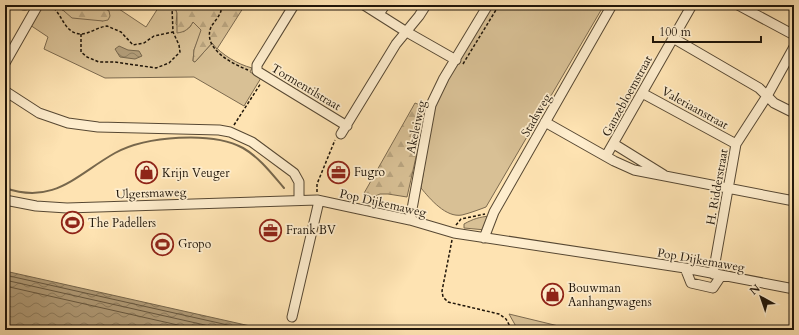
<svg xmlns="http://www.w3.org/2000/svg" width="799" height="335" font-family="Cardo,serif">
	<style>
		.grass { fill: #d8c095; stroke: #7c6a4f }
		.forest { fill: url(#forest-firs); stroke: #7c6a4f }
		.water { fill: url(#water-waves); stroke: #77674c }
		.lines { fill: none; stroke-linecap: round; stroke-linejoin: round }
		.shore { stroke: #685941; stroke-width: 1 }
		.stream { stroke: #77674c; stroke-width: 2 }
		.minor-casing { stroke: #574833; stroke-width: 11 }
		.path { stroke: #1f1509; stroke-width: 1.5; stroke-dasharray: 3 2; stroke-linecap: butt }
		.minor { stroke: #feedcd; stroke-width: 9 }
		.labels { text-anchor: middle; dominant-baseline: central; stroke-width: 3.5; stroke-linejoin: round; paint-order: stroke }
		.street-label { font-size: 12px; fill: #1f1509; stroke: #feedcd }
		.poi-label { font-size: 12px; fill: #1f1509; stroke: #feedcd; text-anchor: start }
	</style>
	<defs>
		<pattern id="forest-firs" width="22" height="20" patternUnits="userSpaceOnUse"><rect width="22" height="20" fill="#d8c095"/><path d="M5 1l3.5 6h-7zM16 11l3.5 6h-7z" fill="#b9a47f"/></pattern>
		<pattern id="water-waves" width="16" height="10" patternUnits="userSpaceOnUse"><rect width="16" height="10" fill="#b29d79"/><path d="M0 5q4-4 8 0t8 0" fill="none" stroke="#907f61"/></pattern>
	</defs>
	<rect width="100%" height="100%" fill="#fee3b2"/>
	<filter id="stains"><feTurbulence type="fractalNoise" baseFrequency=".005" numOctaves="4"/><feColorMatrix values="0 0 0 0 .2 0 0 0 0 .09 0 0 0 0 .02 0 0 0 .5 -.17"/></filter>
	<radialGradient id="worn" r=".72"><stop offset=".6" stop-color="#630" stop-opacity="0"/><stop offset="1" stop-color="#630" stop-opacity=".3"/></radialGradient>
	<path class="grass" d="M41,5H57L62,10L103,21L104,7L99,5H113L146,27L160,5H174L177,13L176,24L183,32L190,27L193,22L202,30L194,50L193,61L195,62L212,43C222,55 237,64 252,68L250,72L261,78L244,106L194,77L105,78L44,49L48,37L30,25Z
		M491,5H604L486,207C478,210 470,213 462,215C446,218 430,199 421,188L433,110L438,95Z
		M490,216L486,230L464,228V224C473,219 479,217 490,216Z
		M509,314L575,330H518Z"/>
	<path class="forest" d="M57,5H99L109,11L110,16L108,20L103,21L72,18Z
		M174,5H245L217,49L212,43L195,62L193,61L194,50L201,30L193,22C189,29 185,32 177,33V13Z
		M415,103L427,108L407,197L388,194H380L371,198L363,195Z"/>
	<path class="water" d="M119,46L128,50L139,51L142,56L135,59L120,57L115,49Z
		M5,271L268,330H5Z"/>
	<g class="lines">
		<path class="shore" d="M5,275L250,330
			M5,280L227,330
			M5,286L200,330"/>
		<path class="stream" d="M5,188C54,205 76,175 115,153C146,136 212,131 243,148C259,157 272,174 284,188"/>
		<defs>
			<path id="minor" d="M24,5H25
				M294,5L257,65V71L347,126
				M364,5L405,31L456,60
				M738,5L794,35
				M379,14L385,5
				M673,38L759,88L774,103L794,113
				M5,63L38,5
				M5,91L39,113L68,123L98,127L219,130L230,132L252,142L294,173L299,182V200
				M642,93L736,144
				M545,122L614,161L634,170L794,201
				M341,134L396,44L419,16L426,5
				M614,144L664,175
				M606,156L692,5
				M5,200L36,206L67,208L317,200L410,220L454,233L685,268L794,289
				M410,220L431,105L444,78L488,5
				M484,238L494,212L612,5
				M685,268L691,283L713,288L721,276
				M713,274L736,144L767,96L794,47
				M292,317L319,201"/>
		</defs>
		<use href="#minor" class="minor-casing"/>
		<path class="path" d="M50,5C63,13 63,34 82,34C91,33 98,27 107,26L121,32L133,45L144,43L154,36L173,32
			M220,5L221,11C219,17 214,22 211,27C202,49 233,64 248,70
			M172,8L183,5
			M81,34V52L87,57L99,62H115L156,68L169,63L180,52L179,45L173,32L172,8L169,5
			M463,64L499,5
			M234,125L261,83
			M317,192V184L335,140
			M456,225L461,219L485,214
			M452,240L442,291L443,297L448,302L499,314L506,319L512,330"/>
		<use href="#minor" class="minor"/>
	</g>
	<defs>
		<symbol id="office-ring" viewBox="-11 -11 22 22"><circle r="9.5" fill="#feedcd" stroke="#8f2418" stroke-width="1.5"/><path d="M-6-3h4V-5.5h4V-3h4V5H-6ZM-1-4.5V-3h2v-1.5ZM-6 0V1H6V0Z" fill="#8f2418"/></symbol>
		<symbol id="shop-ring" viewBox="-11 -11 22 22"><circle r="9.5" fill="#feedcd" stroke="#8f2418" stroke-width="1.5"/><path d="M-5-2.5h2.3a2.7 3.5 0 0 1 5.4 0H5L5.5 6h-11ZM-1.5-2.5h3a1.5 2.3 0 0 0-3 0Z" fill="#8f2418"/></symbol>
		<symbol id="stadium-ring" viewBox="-11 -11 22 22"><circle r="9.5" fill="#feedcd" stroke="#8f2418" stroke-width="1.5"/><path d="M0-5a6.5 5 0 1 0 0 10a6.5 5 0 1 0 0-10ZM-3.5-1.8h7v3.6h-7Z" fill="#8f2418"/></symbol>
	</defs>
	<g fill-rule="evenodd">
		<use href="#office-ring" x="326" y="160" width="25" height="25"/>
		<use href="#shop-ring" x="134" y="160" width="25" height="25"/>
		<use href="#stadium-ring" x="60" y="210" width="25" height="25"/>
		<use href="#office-ring" x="258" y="218" width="25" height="25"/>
		<use href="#stadium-ring" x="150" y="232" width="25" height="25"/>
		<use href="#shop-ring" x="540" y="282" width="25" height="25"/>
	</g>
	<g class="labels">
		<g class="street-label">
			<text transform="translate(306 87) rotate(31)">Tormentilstraat</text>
			<text transform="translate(627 96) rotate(-61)">Ganzebloemstraat</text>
			<text transform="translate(695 108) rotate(29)">Valeriaanstraat</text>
			<text transform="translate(536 115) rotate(-60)">Stadsweg</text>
			<text transform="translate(416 127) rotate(-78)">Akeleiweg</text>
			<text transform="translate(717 187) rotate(-80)">H. Ridderstraat</text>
			<text transform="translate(151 193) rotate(-2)">Ulgersmaweg</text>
			<text transform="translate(383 203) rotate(13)">Pop Dijkemaweg</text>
			<text transform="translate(701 260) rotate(10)">Pop Dijkemaweg</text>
		</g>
		<g class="poi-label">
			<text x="354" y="172">Fugro</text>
			<text x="162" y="173">Krijn Veuger</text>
			<text x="88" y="223">The Padellers</text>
			<text x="286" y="230">Frank BV</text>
			<text x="178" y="244">Gropo</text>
			<text x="568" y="288">Bouwman<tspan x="568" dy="14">Aanhangwagens</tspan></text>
		</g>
	</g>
	<rect width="799" height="335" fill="none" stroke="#fee3b2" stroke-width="20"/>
	<rect x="6" y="6" width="787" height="323" fill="none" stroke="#1f1509" stroke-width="2"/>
	<rect x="10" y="10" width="779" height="315" fill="none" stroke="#1f1509"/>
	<g transform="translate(761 297) rotate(320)" stroke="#feedcd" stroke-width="3" paint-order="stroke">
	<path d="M0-3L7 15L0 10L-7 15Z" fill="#1f1509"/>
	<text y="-6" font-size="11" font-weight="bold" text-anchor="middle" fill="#1f1509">N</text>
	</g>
	<path d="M653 36v6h108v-6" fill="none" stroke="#1f1509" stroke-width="2"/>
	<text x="659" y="36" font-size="12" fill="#1f1509" stroke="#feedcd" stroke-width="3" paint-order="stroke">100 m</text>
	<rect width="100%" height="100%" filter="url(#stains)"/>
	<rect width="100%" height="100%" fill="url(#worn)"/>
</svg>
